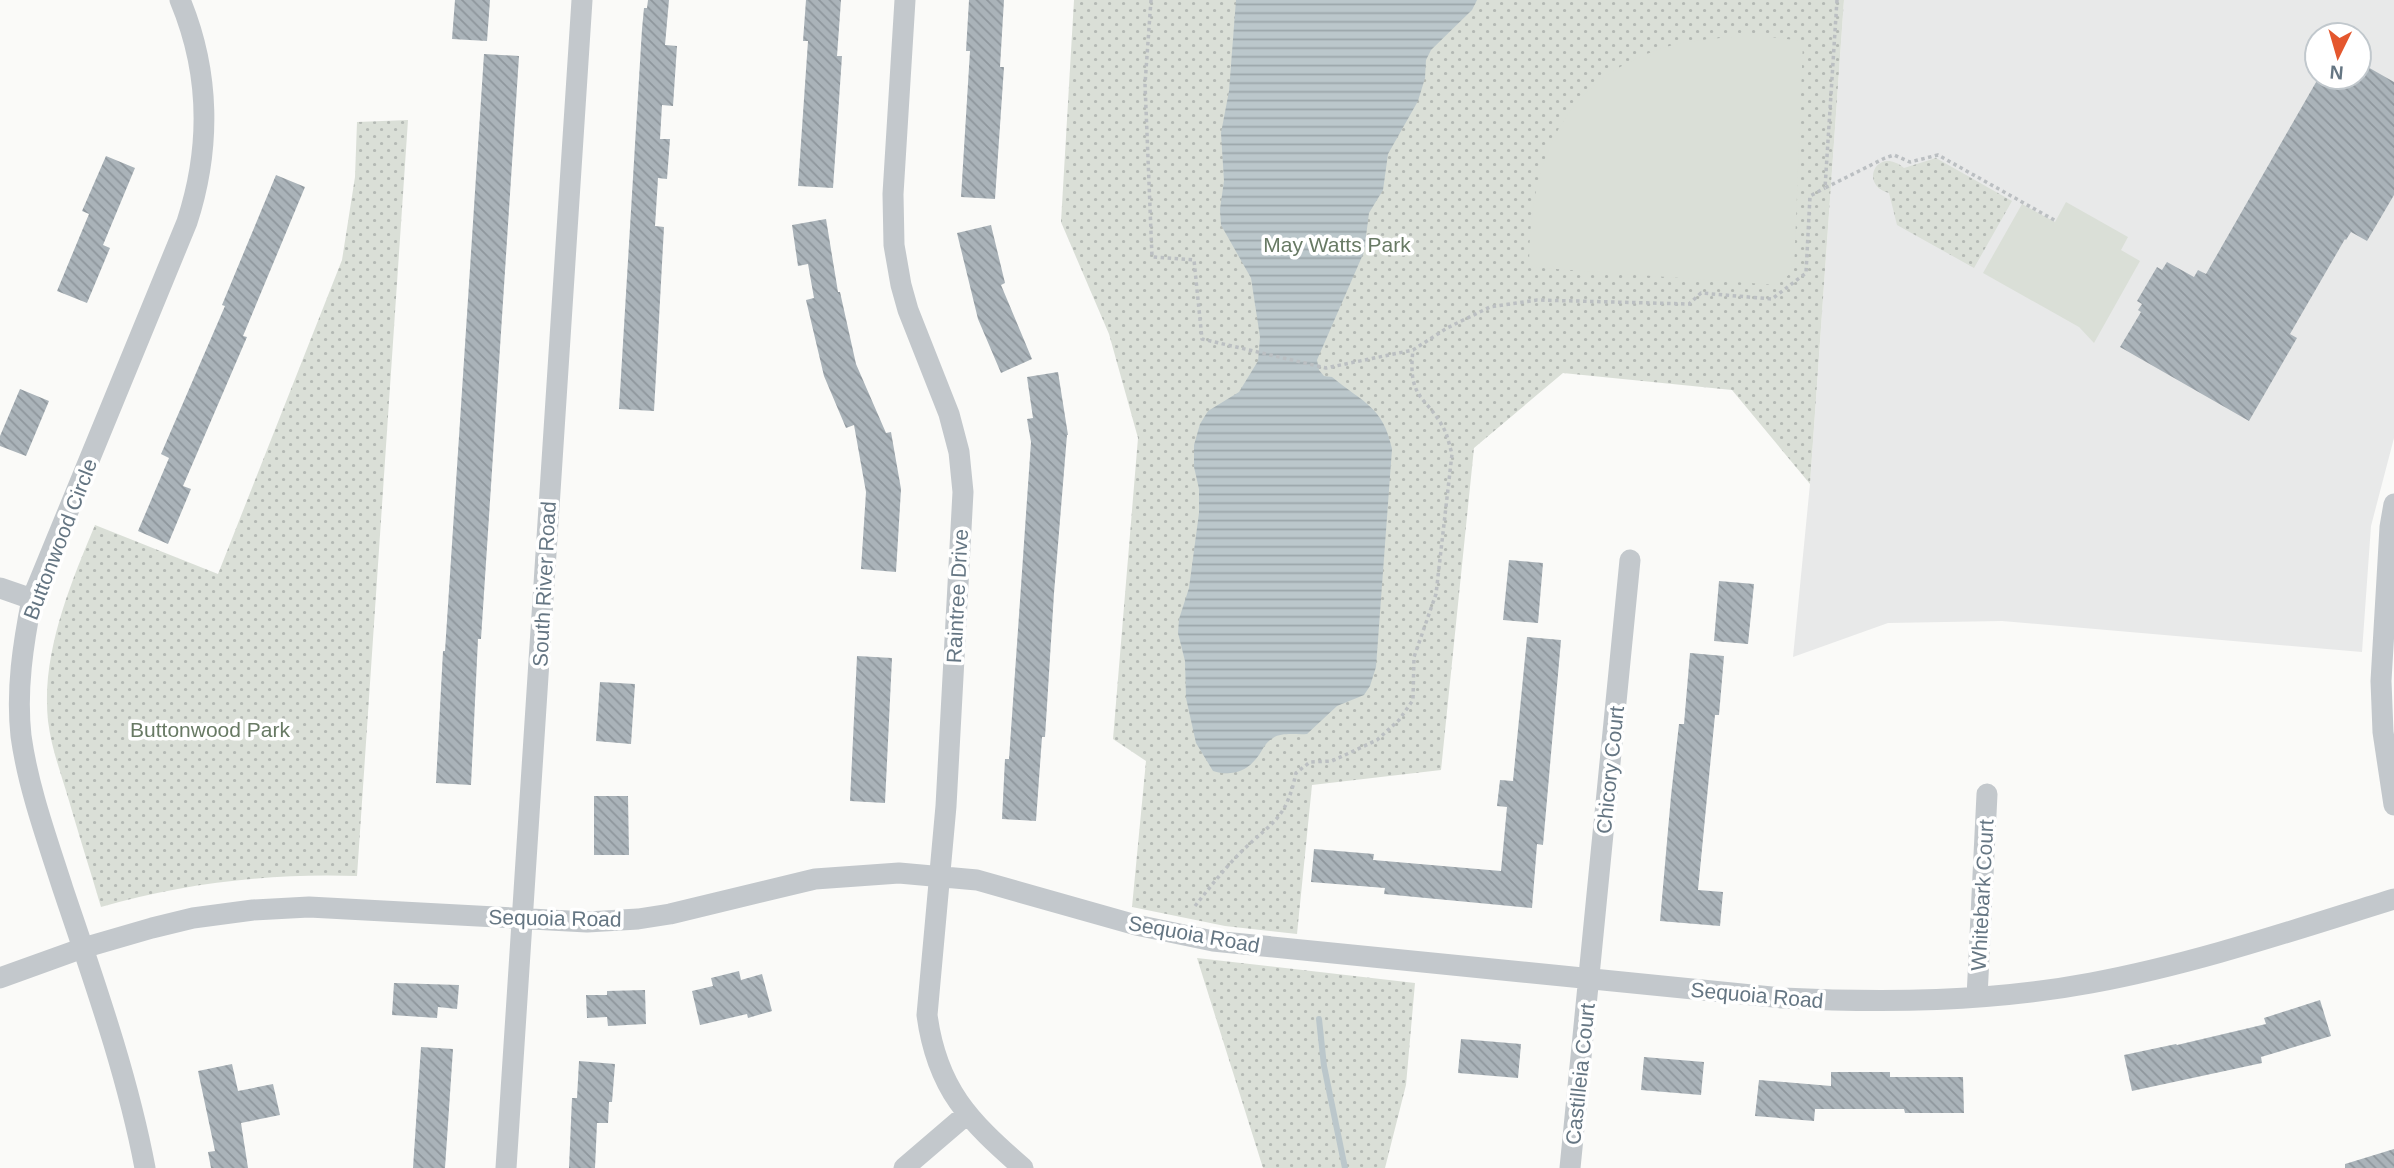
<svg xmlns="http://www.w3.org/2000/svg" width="2394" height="1168" font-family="Arial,sans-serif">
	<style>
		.built { fill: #e8e9e9; fill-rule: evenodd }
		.green { fill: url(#green-dots) }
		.pitch { fill: #dadfd7 }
		.water { fill: url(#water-rules) }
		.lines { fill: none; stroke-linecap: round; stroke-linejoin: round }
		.stream { stroke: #bbc7cb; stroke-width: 6 }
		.building { fill: url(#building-back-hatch) }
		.path { stroke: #bbbfc2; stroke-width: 3.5; stroke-dasharray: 3.5 3.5; stroke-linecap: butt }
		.minor { stroke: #c3c8cc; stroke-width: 21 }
		.labels { text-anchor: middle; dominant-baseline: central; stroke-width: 7; stroke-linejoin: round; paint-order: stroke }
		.park-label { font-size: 21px; fill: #687a64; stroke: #fff }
		.street-label { font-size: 21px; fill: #657683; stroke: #fff }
	</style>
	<defs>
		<pattern id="green-dots" width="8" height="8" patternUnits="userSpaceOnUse" patternTransform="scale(1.75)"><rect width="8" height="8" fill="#dadfd7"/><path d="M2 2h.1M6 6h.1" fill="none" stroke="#b4b9b4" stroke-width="1.8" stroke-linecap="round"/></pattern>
		<pattern id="water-rules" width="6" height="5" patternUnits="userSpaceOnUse" patternTransform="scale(1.75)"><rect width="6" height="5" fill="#bbc7cb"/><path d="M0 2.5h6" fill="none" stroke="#9ca6aa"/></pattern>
		<pattern id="building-back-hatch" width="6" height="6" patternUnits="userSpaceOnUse" patternTransform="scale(1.75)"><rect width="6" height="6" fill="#aab3b9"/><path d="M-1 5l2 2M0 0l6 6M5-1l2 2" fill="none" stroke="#8e969c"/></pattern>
	</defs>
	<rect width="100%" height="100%" fill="#fafaf8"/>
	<path class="built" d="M1844,0H2394V438L2371,526L2362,652L2002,621L1888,623L1793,657L1810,484ZM2317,35H2359V77H2317Z"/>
	<path class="green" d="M1074,0H1844L1810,484L1732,390L1563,373L1474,448L1441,770L1312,785L1297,934L1225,926L1132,907L1146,761L1113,739L1138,438L1109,334L1061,222Z
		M408,120L357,876C271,873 184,883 101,907C90,870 78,832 67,794C60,771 51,746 48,721C41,654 70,585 95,525L218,574L342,260L355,177L357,122Z
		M1936,158L2012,201L1974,268L1897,225L1889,193C1858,185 1877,145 1904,168Z
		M1197,958L1415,983L1406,1085L1385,1168H1263Z"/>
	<path class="pitch" d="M1732,37H1769L1803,41L1794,270L1777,285L1529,267C1530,164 1558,83 1663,48C1685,41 1709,39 1732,37Z
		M2066,202L2128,237L2121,250L2140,261L2094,343L2079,327L1983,273L2022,204L2055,222Z"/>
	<path class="water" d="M1236,0H1477L1472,10L1431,50L1426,60L1425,78L1418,101L1388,154L1383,190L1369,213L1364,252L1317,360L1319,370L1324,376L1332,377C1363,403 1383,406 1392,449L1376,667L1370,686L1364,695L1337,706L1307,734C1296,735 1282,732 1273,738C1264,743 1262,753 1255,760C1244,773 1229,776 1213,771L1196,743L1186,698L1185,661L1178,633L1179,619L1189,588L1199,513V489L1194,467V445L1200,424L1208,411L1239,392L1258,361L1260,337L1251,278L1221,225L1220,209L1224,181L1221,133L1229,91Z"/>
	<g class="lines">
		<path class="stream" d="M1319,1019L1324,1066L1345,1168"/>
	</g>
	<path class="building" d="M455,0H490L487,41L452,39Z
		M648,0H669L665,45L677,46L673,106L662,105L660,139H670L667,179L658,178L655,226L664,227L654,411L619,409L642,29L644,8H647Z
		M806,0H841L837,56H842L833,188L798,186L808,41H803Z
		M969,0H1004L1000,67H1004L995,199L961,197L970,51H966Z
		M484,54L519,56L481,639H478L471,785L436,783L443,651H445Z
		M2359,62L2394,82V195L2367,241L2351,232L2346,240L2345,239L2290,334L2297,338L2249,421L2120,347L2141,312L2138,310L2142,304L2137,301L2157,267L2162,270L2167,262L2194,277L2198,270L2206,274L2319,77H2359Z
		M106,156L135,168L103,245L110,248L87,303L57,291L89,214L82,211Z
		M276,175L305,187L243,336L247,337L183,486L191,489L168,544L138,531L169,458L161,454L225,306L222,305Z
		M826,219L838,292H840L856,364L886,433L891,432L901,489L896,572L861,569L866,492L854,425L846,428L824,376L806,300L814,298L808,264L798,266L792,225Z
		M991,225L1005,283L1001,285L1032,359L1001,373L978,319L957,233Z
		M1058,372L1068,435H1067L1054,593L1045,737H1042L1036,821L1002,819L1005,759H1009L1031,442L1027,419L1033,418L1027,377Z
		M20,389L49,401L26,456L0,446V436Z
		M1509,560L1543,563L1538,623L1503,620Z
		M1719,581L1754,584L1748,644L1714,641Z
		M1527,637L1561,640L1543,845L1537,844L1532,908L1384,894L1385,888L1311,882L1314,849L1374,854L1373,860L1501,871L1507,807L1497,806L1500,780L1513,781Z
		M1690,653L1724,656L1719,715H1715L1698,890L1723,892L1720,926L1660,921L1671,796L1679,724H1684Z
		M857,656L892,658L885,803L850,801Z
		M600,682L635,684L631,744L596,741Z
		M594,796H628L629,855H594Z
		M739,971L741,980L762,974L772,1011L748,1018L747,1014L700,1025L692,991L713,986L711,978Z
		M394,983L459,985L457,1009L438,1007L437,1018L392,1015Z
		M645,990L646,1024L608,1026L607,1017L587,1018L586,995H607V991Z
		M2320,1000L2331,1036L2261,1057L2262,1063L2132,1091L2124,1055L2176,1044L2177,1045L2266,1024L2264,1018Z
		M1461,1039L1521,1044L1518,1078L1458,1073Z
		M421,1047L453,1049L445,1168H413Z
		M1644,1057L1704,1062L1701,1095L1641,1090Z
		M579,1061L615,1064L612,1102H609L608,1123H597L595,1168H569L572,1098H577Z
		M232,1064L238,1091L273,1084L280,1115L241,1123L248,1168H211L208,1152L215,1151L198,1071Z
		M1831,1072H1890V1077H1963L1964,1113H1905L1904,1109H1815L1814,1121L1755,1116L1759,1080L1831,1086Z
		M2394,1149V1168H2345V1164Z"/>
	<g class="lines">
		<path class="path" d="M1151,0L1145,84L1152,257L1194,260L1202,339L1326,368L1413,350L1447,328L1490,307L1537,300L1689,304L1701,293L1772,299L1806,273L1810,196L1825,188
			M1837,0L1825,188L1885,158L1894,155L1910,162L1938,155L2056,221
			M1195,906C1210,887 1225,868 1242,851C1273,821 1286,820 1296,773L1310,762L1332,761L1377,740L1399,720L1413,700L1414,657L1436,594L1452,454C1450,447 1448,439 1446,433C1428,395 1407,402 1413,350"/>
		<path class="minor" d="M905,0L893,194L894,245L901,285L908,310L949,414L959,452L963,492L946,806L927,1015C937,1089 969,1121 1023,1168
			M2394,504L2390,527L2381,681L2383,732L2394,805
			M0,588L32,599
			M0,978L83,948L152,928L193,918L253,910L309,907L587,922L638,919L670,914L815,879L899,873L977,880L1136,925L1213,941L1782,998C1885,1003 1989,1002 2091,983C2194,964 2294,930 2394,899
			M1977,997L1987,794
			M145,1168C127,1073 94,981 63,889C47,839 28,787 21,736C16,690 23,644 32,599L187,222C211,148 210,72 180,0
			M506,1168L582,0
			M904,1168L967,1114
			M1570,1168L1630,560"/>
	</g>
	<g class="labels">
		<g class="park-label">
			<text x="1337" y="244">May Watts Park</text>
			<text x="210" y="729">Buttonwood Park</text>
		</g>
		<g class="street-label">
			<text transform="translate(60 539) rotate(-69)">Buttonwood Circle</text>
			<text transform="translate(544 584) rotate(-87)">South River Road</text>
			<text transform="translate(957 596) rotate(-87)">Raintree Drive</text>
			<text transform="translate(1610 770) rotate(-84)">Chicory Court</text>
			<text transform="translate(1982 895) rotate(-87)">Whitebark Court</text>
			<text transform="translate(555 918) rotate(1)">Sequoia Road</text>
			<text transform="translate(1194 934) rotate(10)">Sequoia Road</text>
			<text transform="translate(1757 995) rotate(5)">Sequoia Road</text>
			<text transform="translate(1580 1074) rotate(-84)">Castilleia Court</text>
		</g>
	</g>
	<g transform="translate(2338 56) rotate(185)"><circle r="33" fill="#ffffff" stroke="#c1c8cd" stroke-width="2"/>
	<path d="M0-5L12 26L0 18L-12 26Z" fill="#e4572e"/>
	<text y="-10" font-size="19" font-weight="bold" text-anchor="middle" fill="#657683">N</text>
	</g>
</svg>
